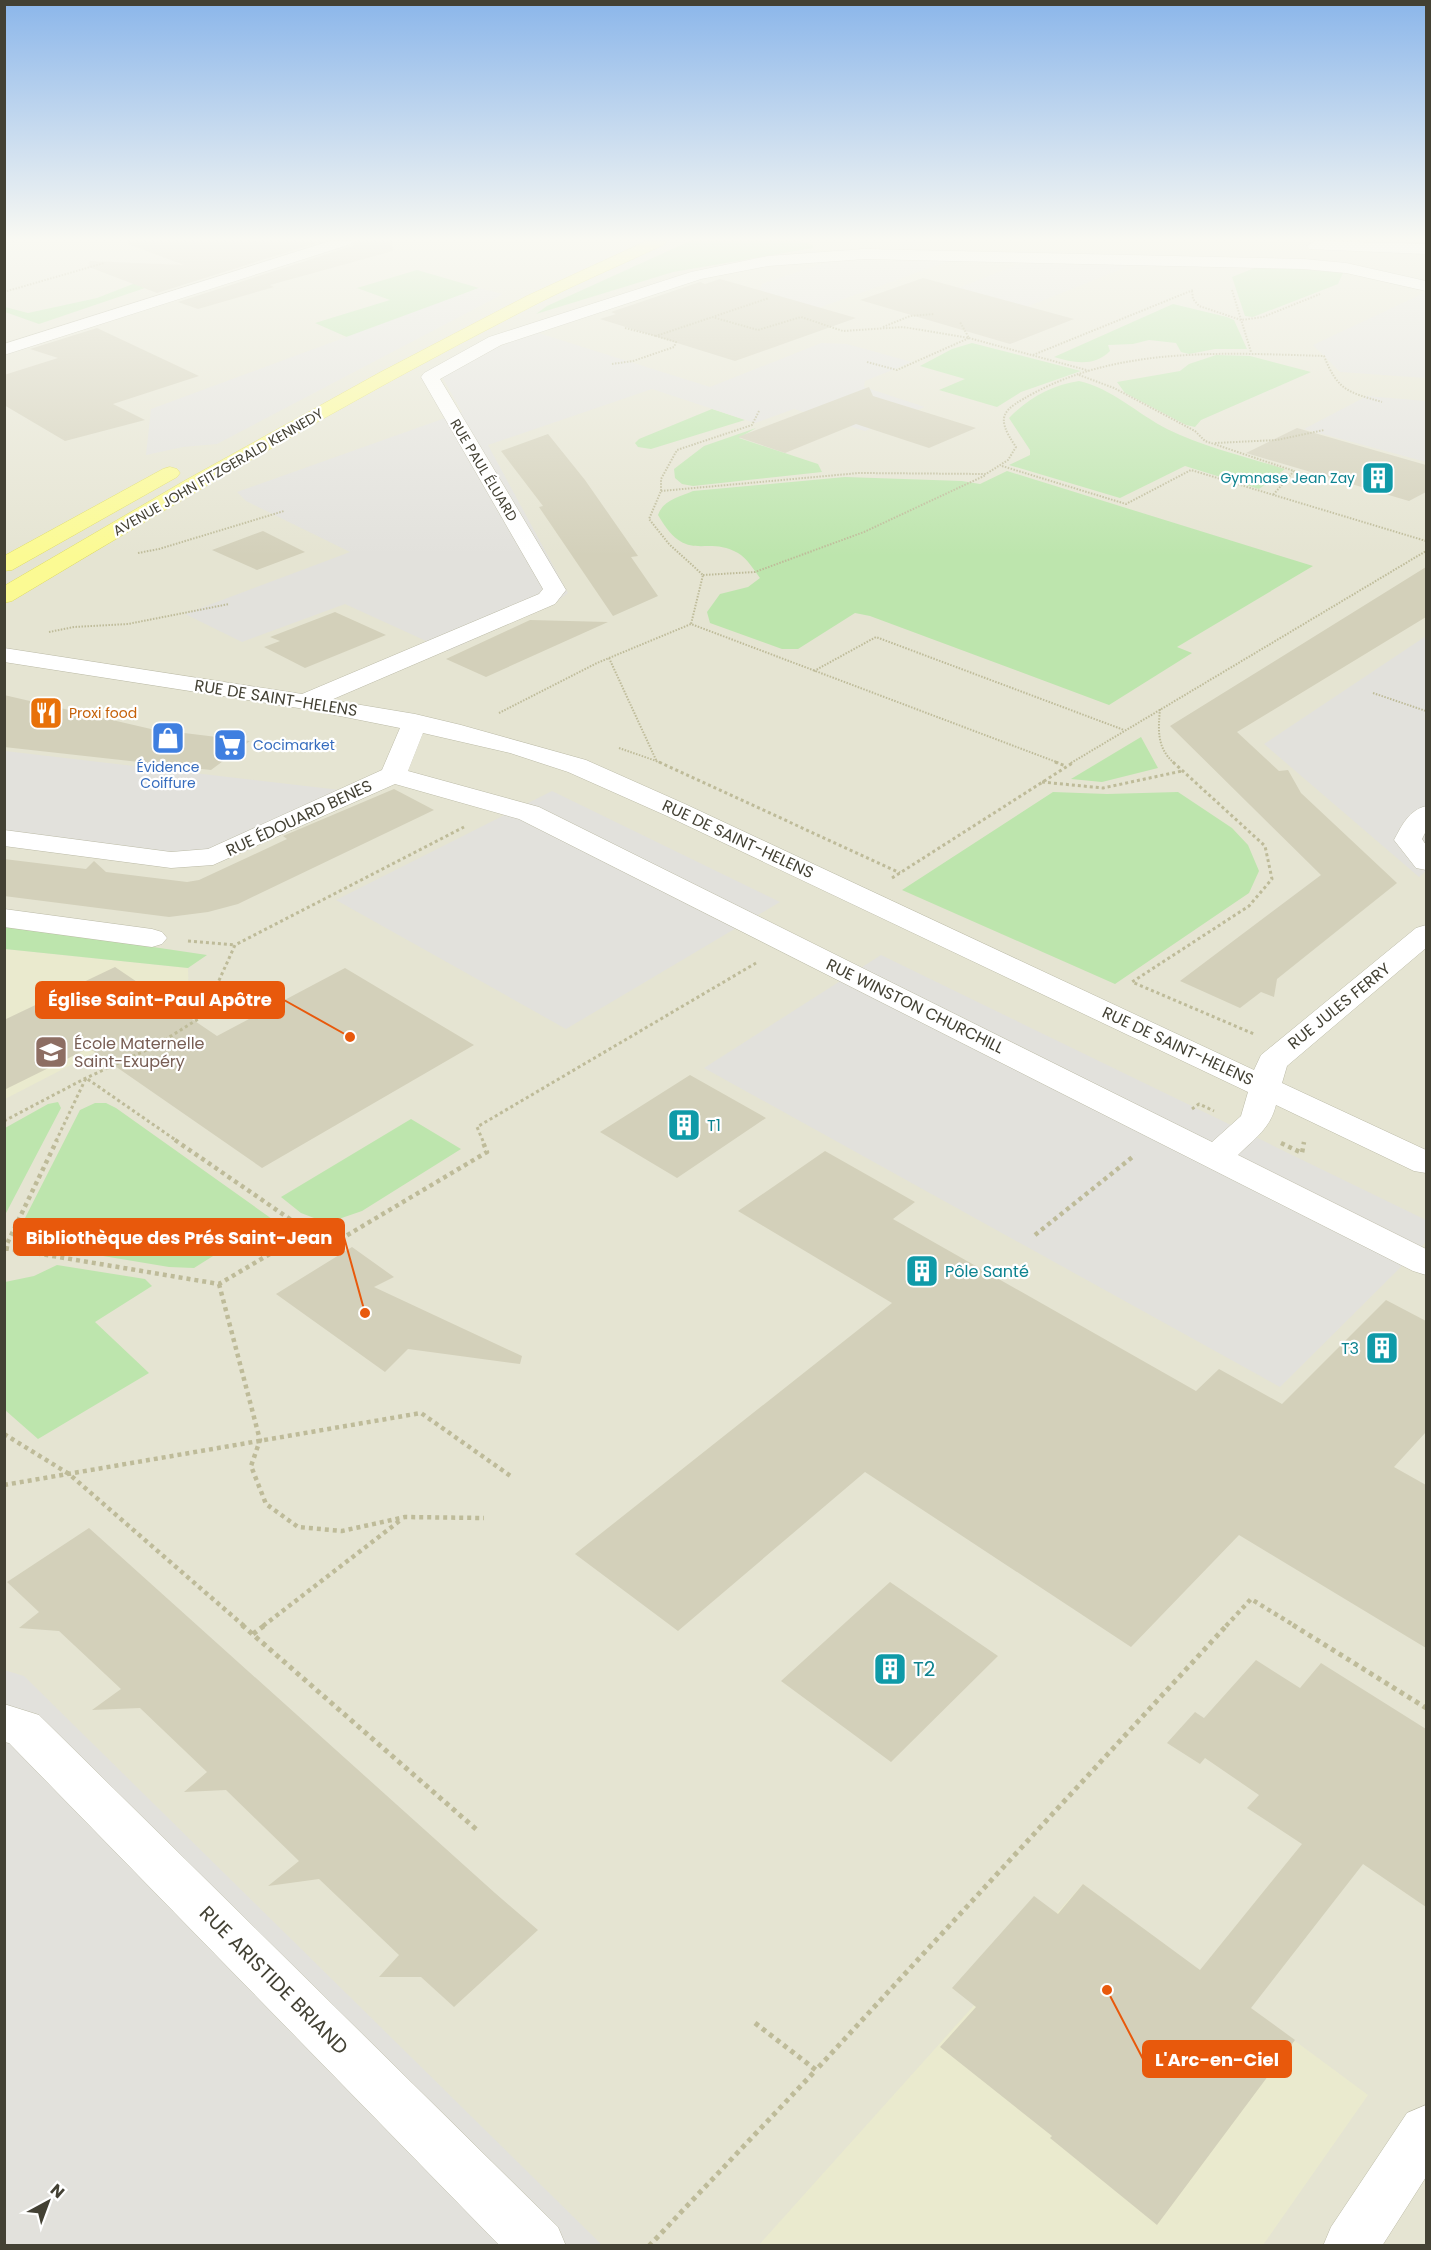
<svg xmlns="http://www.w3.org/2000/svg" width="1431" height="2250" font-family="Poppins,sans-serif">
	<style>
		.residential { fill: #e5e4d2 }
		.education { fill: #eaeace }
		.green { fill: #bde5ad }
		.parking { fill: #e2e1dc }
		.building { fill: #d3d0ba }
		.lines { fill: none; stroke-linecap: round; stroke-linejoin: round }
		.minor-casing { stroke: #bcbba7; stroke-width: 1 }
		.major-casing { stroke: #dfdc64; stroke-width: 1 }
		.path-far3 { stroke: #bebb99; stroke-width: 2; stroke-dasharray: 1.5 1.5; stroke-linecap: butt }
		.path-far2 { stroke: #bebb99; stroke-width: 3; stroke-dasharray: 3 3; stroke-linecap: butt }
		.path-far1 { stroke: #bebb99; stroke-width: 4.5; stroke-dasharray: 4 4; stroke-linecap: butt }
		.path { stroke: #bebb99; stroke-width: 5; stroke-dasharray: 4.5 4.5; stroke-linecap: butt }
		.minor { fill: #fff; fill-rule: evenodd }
		.major { fill: #fbfa93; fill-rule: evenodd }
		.labels { text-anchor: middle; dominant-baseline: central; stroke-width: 4.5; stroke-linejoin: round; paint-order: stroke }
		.far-street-label { font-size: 14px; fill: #434134; stroke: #fff }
		.far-culture-label { font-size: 14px; fill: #0d838f; stroke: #fff; text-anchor: end }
		.far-food-label { font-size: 14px; fill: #c56008; stroke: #fff; text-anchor: start }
		.far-shop-label { font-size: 14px; fill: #366cbe; stroke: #fff; text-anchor: start }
		.street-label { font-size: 16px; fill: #434134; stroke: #fff }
		.education-label { font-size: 16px; fill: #785e54; stroke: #fff; text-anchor: start }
		.culture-label { font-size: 16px; fill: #0d838f; stroke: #fff; text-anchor: start }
		.near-culture-label { font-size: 20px; fill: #0d838f; stroke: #fff; text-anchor: start }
		.near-street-label { font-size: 20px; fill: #434134; stroke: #fff }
		.leader { fill: none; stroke: #e8590c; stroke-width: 2 }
		.callout-dot { fill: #e8590c; stroke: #fff; stroke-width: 2 }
		.callout { fill: #e8590c; stroke: #e8590c; stroke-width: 2 }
		.callout-label { font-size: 18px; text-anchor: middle; font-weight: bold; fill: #fff }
	</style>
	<rect width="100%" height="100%" fill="#f1f1e4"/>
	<path class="residential" d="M5,241H1426V2245H5Z"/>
	<path class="education" d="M5,949L188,968L189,1004L5,1099Z
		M1083,1884L1368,2095L1263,2245L758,2246Z"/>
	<path class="green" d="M690,241H800L813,245V248L673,272L536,314L547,306Z
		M1257,267L1334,270L1343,273L1338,284L1253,317L1245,316L1232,277Z
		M417,270L479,288L349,338L315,323L390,300L357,288Z
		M138,282L145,288L39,324L5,312V307L28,313L97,298Z
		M1173,304L1227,317L1234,320L1247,349H1215L1189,354L1181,352L1176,343L1149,340L1133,344L1108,345L1110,351C1094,367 1074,363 1054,357Z
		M972,343L1081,371L1021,392L997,407L939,390L965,379L920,366L952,349Z
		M1216,355L1250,356L1311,372L1201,420L1195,427L1186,425L1125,393L1117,382L1180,371L1189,364Z
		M1079,381C1111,388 1138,414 1167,429C1204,447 1246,457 1285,469L1259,489L1185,466L1120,498L1009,465L1030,455V450L1009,418C1029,398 1051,385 1079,381Z
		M712,409L745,420L651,449L638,447L635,443L639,439Z
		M756,428L739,438L818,464L822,472L693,486L682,484L675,478L674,469L704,446Z
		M1007,471L1313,566L1177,647L1192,653L1109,705L870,616L855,613L798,649H782L710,623L707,612L720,594L748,587L760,578C754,570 747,558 738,553C704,534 687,566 658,515C663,500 679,497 693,491L845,477L962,481L980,484Z
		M1141,737L1158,768L1102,782L1071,779Z
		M1053,792L1107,794L1178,792L1232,828L1248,845L1259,871L1249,893L1115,984L902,890Z
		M5,925L207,955L188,968L5,949Z
		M58,1102L61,1108L5,1215V1128L48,1104Z
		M95,1103H106L116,1108L272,1219L194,1268L169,1267L61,1249L62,1232L40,1218H25L80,1110Z
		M411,1119L461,1149L362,1211L327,1223L301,1213L281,1197Z
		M57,1265L145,1279L152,1286L95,1322L149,1373L38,1439L5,1410V1282L34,1276Z"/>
	<path class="parking" d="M836,259H955L810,311L758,297L762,284Z
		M1027,261L1134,264L972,329L900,311Z
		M479,288L503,294L217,444L183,447L146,455L151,409Z
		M1426,292V378L1340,372L1313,345Z
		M532,331L710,387L821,343L847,344L912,362L865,381L864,387L925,407L865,431L794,409L755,423L652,389L488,445L568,593L556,602L448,651L345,604L242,642L185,614L350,552L246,501L237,492L462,412L441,375Z
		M1367,396L1426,401V462L1304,429Z
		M1426,636V871L1419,877L1264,744Z
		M5,751L366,793L217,862L5,842Z
		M552,791L780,902L566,1029L336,900Z
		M881,955L1426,1220V1242L1280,1387L704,1068Z
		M4,1670L24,1676L602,2245H5Z"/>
	<path class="building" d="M129,241H323L157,293L89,267L90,261L184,265L128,244Z
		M355,241H392L393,251L270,285L274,287L198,309L178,302L352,246Z
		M923,278L1074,319L1010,344L860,300Z
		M720,279L856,318L735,361L600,319L616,314L611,312L700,282L705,284Z
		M97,328L199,376L113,404L145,420L65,441L4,405V375L58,358L30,349Z
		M869,387L873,396L976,428L929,448L856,424L785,453L738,437Z
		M1297,428L1426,465V492L1409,501L1246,453Z
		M548,434L585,480L638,556L631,557L658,596L613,616L539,507L543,506L501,451Z
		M263,531L305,552L257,570L212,550Z
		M1426,567V617L1237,732L1279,771L1288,770L1301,793L1397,883L1277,979L1274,997L1261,992L1240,1008L1180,981L1321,875L1170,726Z
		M335,612L386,635L305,668L264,647L280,641L270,637Z
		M530,620L608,622L486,677L446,659Z
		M4,695L151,729L250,741L211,770L4,747Z
		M394,789L434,810L238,904L208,912L169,917L4,896V859L86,869L94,861L106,872L187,882L199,880L287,839L283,836Z
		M115,967L217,1036L345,968L474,1045L262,1168L89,1048L4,1090V1020Z
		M690,1075L766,1118L677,1178L600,1132Z
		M825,1151L915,1202L893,1219L1196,1391L1219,1369L1282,1404L1386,1300L1426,1321V1432L1394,1467L1426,1485V1648L1239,1535L1131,1647L865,1472L678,1631L575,1554L892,1303L738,1211Z
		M352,1247L394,1277L374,1287L522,1356L520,1364L408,1349L385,1372L276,1294Z
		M89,1528L495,1893L538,1930L454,2007L421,1977H379L399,1955L319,1879L268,1886L299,1861L226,1790L184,1792L207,1772L140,1708L92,1710L121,1689L59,1631L19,1628L39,1612L7,1582Z
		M890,1582L998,1656L891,1762L781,1681Z
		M1256,1660L1300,1688L1321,1663L1426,1729V1907L1363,1864L1251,2008L1295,2040L1157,2225L1050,2138L1052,2136L940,2047L976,2007L952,1988L1034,1896L1058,1914L1083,1884L1200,1970L1302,1844L1247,1808L1259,1795L1205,1758L1200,1764L1167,1743L1195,1712L1204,1718Z"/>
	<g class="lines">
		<defs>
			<path id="minor" d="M330,241H353L351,244L4,355V344Z
				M1315,241L1426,244V254L1309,249L1307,246Z
				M865,249L1304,259L1346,263L1426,281V291L1346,273L1304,269L865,259L768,266L701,279L501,345L440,379L566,590L555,604L331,700L415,714L461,725L586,760L685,804L1254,1070L1261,1055L1416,928L1426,925V948L1287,1066L1282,1083L1426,1150V1173L1414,1171L1276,1105C1270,1129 1255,1138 1238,1155L1426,1249V1275L1413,1271L519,819L395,784L213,865L171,868L4,846V830L171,852L208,849L382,770L400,728L305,709L4,662V648L302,694L539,594L543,589L421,377L424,373L489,337L691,272L768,256ZM423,733L510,753L568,772L667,816L1248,1092L1241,1116L1212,1142L539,807L408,771Z
				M1426,806V831L1422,839L1426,845V870L1416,868L1394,840C1402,825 1409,810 1426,806Z
				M4,909L152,929L162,932L167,938L162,944L152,947L4,927Z
				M4,1704L39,1715L558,2227L566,2246H500L9,1743L4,1742Z
				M1426,2105V2177L1382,2246H1323L1331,2227L1407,2113Z"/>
			<path id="major" d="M647,241H667L665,244C617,267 568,287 521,312C347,401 179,501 12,601L4,603V586L186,480L379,373L527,296Z
				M170,467L177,469L180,473L177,477L12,570L4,571V556L163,469Z"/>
		</defs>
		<use href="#minor" class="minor-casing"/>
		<use href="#major" class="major-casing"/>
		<path class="path-far3" d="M4,243L14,241
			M1232,290L1251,352
			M1192,291L1193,299L1199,306L1241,320L1263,317L1320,294
			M4,292L104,263
			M712,317L758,330L801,317L843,331L903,327L969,338L1090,371
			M883,327L910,316L934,314
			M625,328L656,336
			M1033,355L1193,290
			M867,362L897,370L969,338L960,322
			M612,364L633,361L674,347L676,342L656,336L769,298
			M1079,375L1114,388L1195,431L1205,441L1294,471L1273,495
			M759,411L752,425L677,450L661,479V491L649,519L669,544L703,575L691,624L1059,763
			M1215,443L1277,440L1324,430
			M1002,466L1126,504L1191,470L1426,541
			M661,491L859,473L986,474L1008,460L1016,447C994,415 1003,410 1034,393C1122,346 1227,353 1324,356C1338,391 1348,392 1382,402
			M138,553L159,549L284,511
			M703,575L755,572L864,532L986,475
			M49,632L74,627L128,624L229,604
			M609,658L657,762
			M814,671L876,637L1124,730
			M1373,693L1426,711
			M1160,709C1158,731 1157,748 1174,763
			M499,713L597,663L691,624
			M619,748L662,763
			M1071,763L1426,551"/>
		<path class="path-far2" d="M659,762L900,873
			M1055,762L1066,766
			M1173,762L1265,846L1272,879L1249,906L1132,982L1254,1034
			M1042,782L1103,788L1182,771
			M892,878L1074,762
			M188,941L235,945
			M1192,1109L1199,1104L1214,1111
			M4,1121L86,1078L155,1046L203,1016L235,945L464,827
			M56,1141L86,1078L177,1141
			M483,1141L477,1127L756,963"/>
		<path class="path-far1" d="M175,1140L329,1246L487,1152L482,1140
			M1281,1143L1302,1153L1304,1142
			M1035,1235L1135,1155
			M5,1248L219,1284L307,1232
			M4,1250L57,1140
			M219,1284L260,1440L251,1466L266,1504L298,1527L342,1531L405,1517L484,1518
			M4,1434L69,1474L244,1626
			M4,1485L421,1413L512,1477
			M263,1626L402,1519
			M1226,1626L1251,1599L1295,1626"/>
		<path class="path" d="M242,1625L477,1830
			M1293,1625L1426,1708
			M253,1634L265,1625
			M755,2023L816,2070L1227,1625
			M649,2246L816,2070"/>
		<use href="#minor" class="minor"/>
		<use href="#major" class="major"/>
	</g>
	<linearGradient id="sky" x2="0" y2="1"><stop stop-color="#8bb6ea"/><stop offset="0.43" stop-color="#f9f9f3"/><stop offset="1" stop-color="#f9f9f3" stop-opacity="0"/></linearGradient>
	<rect width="1431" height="556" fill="url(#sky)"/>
	<defs>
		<symbol id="building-square" viewBox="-11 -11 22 22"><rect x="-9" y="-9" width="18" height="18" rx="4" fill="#0f9aa8" stroke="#fff"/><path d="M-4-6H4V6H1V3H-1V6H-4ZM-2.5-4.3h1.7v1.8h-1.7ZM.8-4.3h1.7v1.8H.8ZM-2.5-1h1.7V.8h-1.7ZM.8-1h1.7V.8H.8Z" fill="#fff"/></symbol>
		<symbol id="restaurant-square" viewBox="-11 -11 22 22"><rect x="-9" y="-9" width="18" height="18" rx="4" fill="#e8710a" stroke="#fff"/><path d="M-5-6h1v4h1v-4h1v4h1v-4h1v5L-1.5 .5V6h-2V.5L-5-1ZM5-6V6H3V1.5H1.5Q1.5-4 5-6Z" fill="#fff"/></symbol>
		<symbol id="shop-square" viewBox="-11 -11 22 22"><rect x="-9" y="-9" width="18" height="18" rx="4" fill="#3f7fe0" stroke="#fff"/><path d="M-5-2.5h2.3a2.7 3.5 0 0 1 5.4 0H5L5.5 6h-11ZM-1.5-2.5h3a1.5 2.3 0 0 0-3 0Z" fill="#fff"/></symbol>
		<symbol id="supermarket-square" viewBox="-11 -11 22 22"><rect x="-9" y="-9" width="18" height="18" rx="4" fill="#3f7fe0" stroke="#fff"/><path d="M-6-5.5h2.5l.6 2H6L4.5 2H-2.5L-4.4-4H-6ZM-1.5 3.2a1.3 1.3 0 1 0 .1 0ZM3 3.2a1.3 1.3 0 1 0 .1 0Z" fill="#fff"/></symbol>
		<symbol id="school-square" viewBox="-11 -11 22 22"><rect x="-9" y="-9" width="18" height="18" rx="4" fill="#8d6e63" stroke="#fff"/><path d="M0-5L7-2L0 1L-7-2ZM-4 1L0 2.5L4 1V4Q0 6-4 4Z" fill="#fff"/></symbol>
	</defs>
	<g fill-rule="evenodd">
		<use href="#building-square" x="1359" y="459" width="38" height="38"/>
		<use href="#restaurant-square" x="27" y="694" width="38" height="38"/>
		<use href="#shop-square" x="149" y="719" width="38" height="38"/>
		<use href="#supermarket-square" x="211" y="726" width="38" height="38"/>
		<use href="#school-square" x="32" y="1033" width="38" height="38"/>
		<use href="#building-square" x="665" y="1106" width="38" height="38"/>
		<use href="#building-square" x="903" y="1252" width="38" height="38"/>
		<use href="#building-square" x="1363" y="1329" width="38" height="38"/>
		<use href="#building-square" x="871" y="1650" width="38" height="38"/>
	</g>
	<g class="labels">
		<g class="far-street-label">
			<text transform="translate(484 470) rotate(59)">RUE PAUL ÉLUARD</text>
			<text transform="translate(218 472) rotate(-30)">AVENUE JOHN FITZGERALD KENNEDY</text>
		</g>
		<g class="far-culture-label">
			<text x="1355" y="478">Gymnase Jean Zay</text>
		</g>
		<g class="far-food-label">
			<text x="69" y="713">Proxi food</text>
		</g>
		<g class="far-shop-label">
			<text x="253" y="745">Cocimarket</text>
			<text x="168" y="767" text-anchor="middle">Évidence<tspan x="168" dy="16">Coiffure</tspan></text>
		</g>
		<g class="street-label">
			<text transform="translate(276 698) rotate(9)">RUE DE SAINT-HELENS</text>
			<text transform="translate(299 818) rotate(-25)">RUE ÉDOUARD BENES</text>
			<text transform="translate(738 839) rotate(25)">RUE DE SAINT-HELENS</text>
			<text transform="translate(915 1006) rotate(26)">RUE WINSTON CHURCHILL</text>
			<text transform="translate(1339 1006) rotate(-39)">RUE JULES FERRY</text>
			<text transform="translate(1178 1046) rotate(25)">RUE DE SAINT-HELENS</text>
		</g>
		<g class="education-label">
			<text x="74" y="1043">École Maternelle<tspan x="74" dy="18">Saint-Exupéry</tspan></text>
		</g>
		<g class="culture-label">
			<text x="707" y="1125">T1</text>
			<text x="945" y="1271">Pôle Santé</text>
			<text x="1359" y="1348" text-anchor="end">T3</text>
		</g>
		<g class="near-culture-label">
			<text x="913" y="1669">T2</text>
		</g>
		<g class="near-street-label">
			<text transform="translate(274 1980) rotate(45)">RUE ARISTIDE BRIAND</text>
		</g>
	</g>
	<path class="leader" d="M350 1037L284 1000M365 1313L344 1237M1107 1990L1143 2059"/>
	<g class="callout-dot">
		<circle cx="350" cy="1037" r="6"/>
		<circle cx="365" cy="1313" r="6"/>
		<circle cx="1107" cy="1990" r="6"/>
	</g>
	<g class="callout">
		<rect x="36" y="982" width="248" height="36" rx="6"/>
		<rect x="14" y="1219" width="330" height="36" rx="6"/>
		<rect x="1143" y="2041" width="148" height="36" rx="6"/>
	</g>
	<g class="callout-label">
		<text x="160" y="1006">Église Saint-Paul Apôtre</text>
		<text x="179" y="1244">Bibliothèque des Prés Saint-Jean</text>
		<text x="1217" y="2066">L'Arc-en-Ciel</text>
	</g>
	<rect width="1431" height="2250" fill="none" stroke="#434134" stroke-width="12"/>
	<g transform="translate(48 2202) rotate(41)" stroke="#ffffff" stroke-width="4.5" paint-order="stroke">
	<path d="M0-4.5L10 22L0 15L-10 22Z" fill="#434134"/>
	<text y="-9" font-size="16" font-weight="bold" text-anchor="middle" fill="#434134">N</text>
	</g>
</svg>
